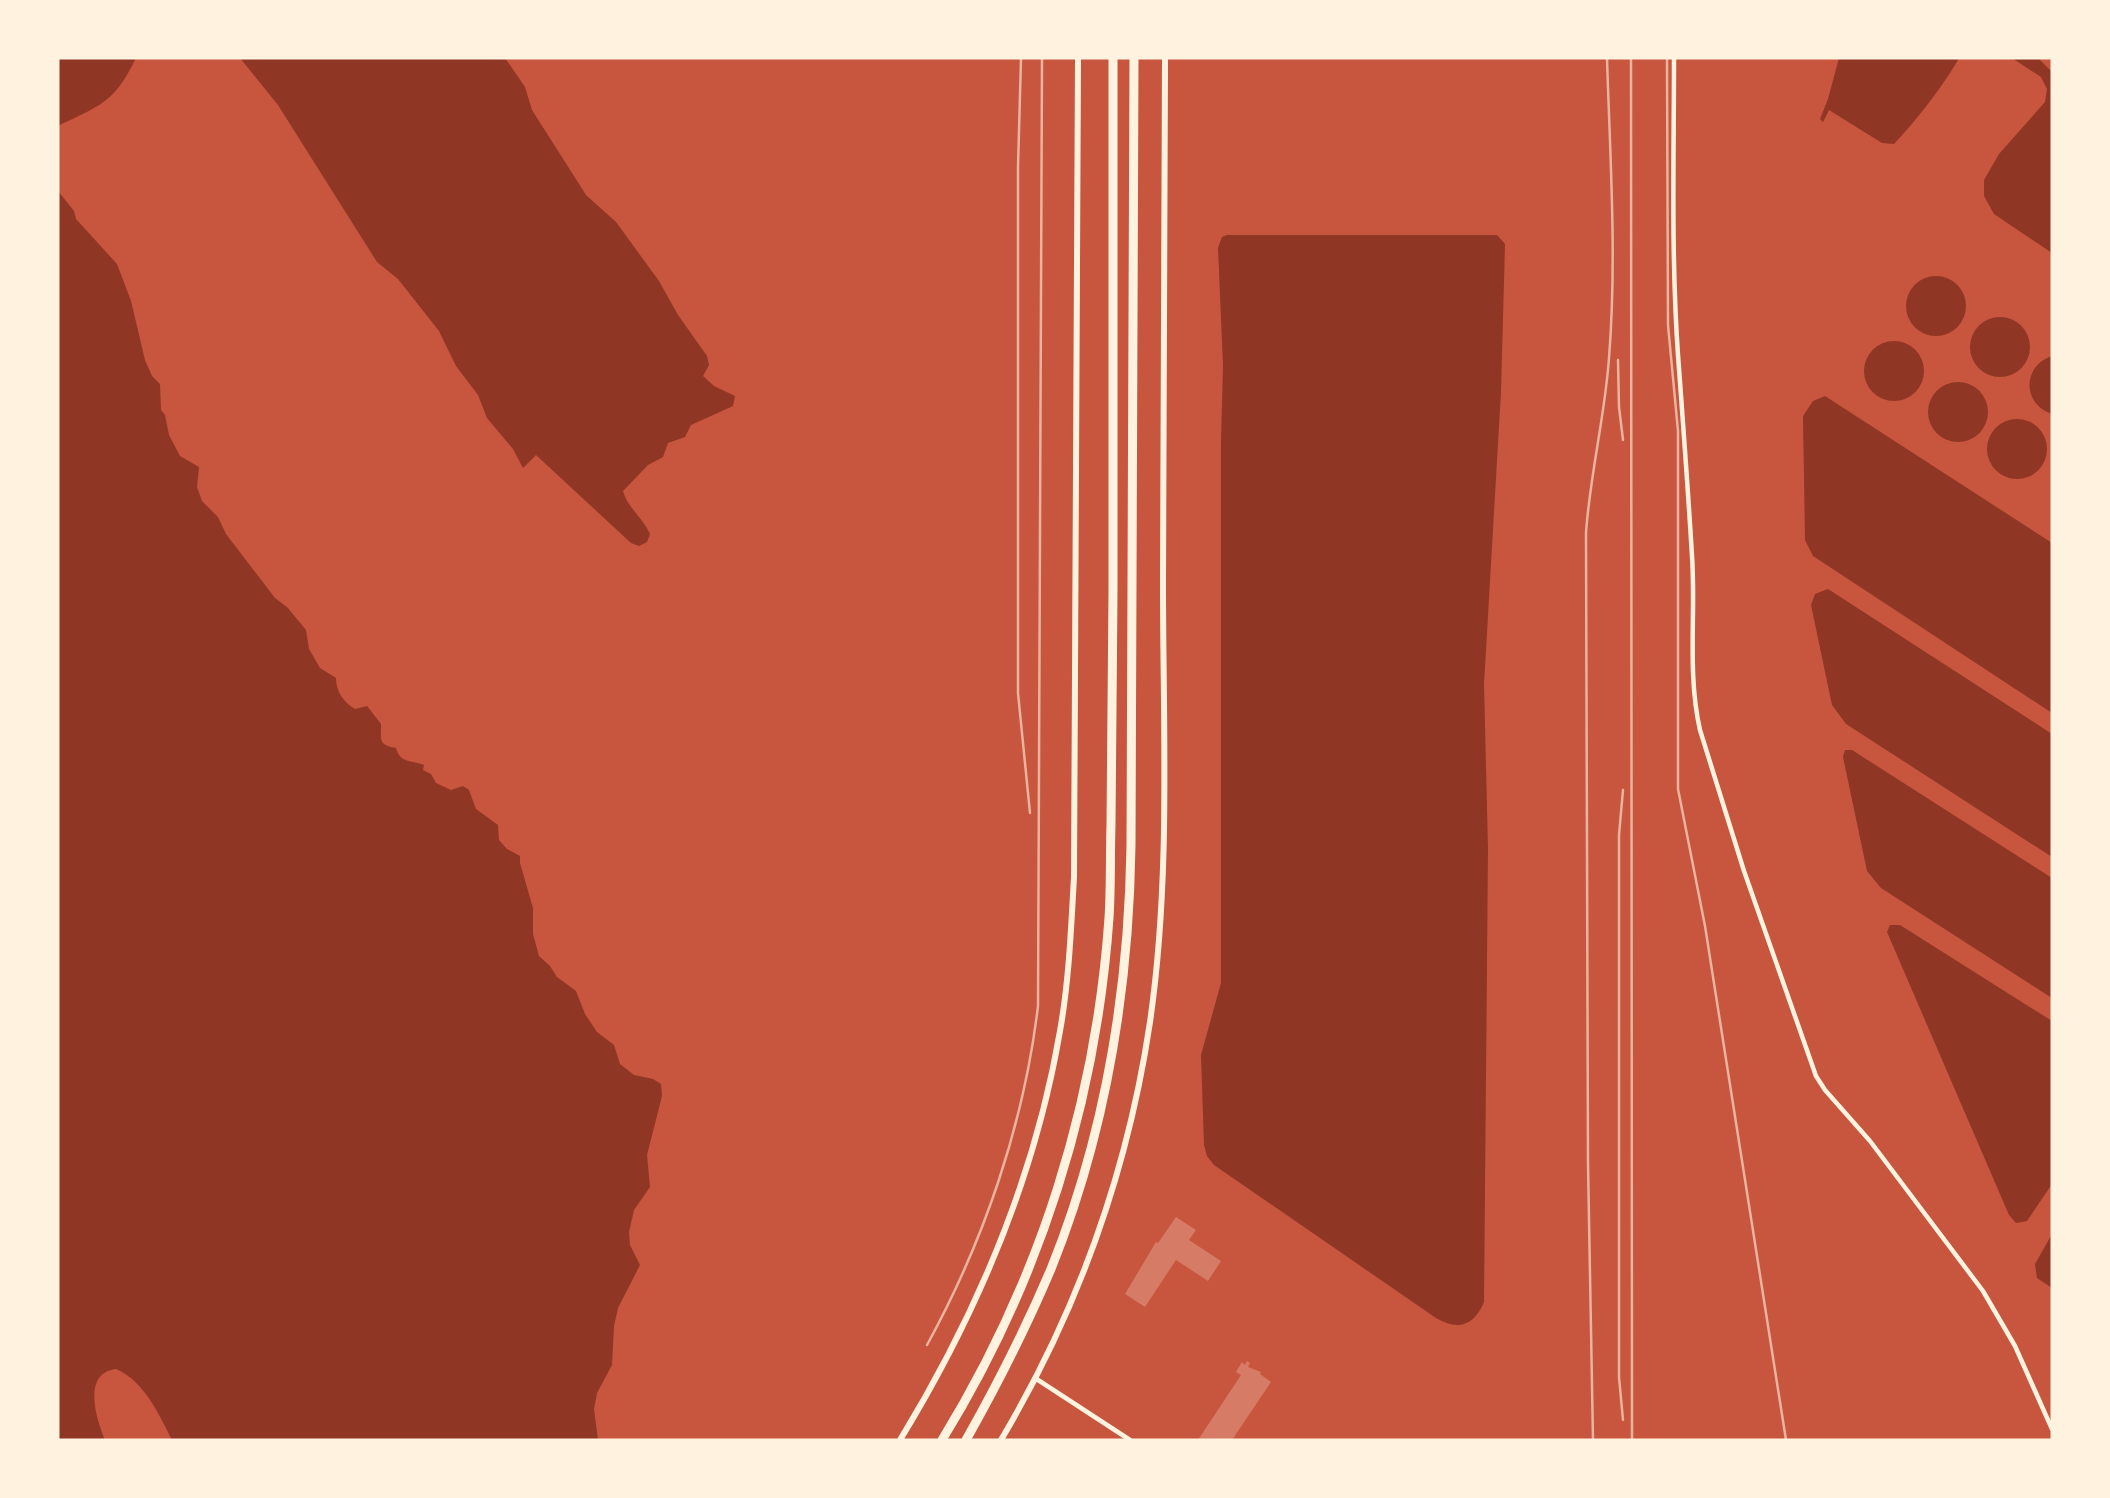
<svg xmlns="http://www.w3.org/2000/svg" width="2110" height="1498" font-family="'Alegreya Sans',sans-serif">
	<style>
		.water { fill: #8f3625 }
		.building { fill: #d67c66 }
		.lines { fill: none; stroke-linecap: round; stroke-linejoin: round }
		.minor { stroke: #fff3e0; stroke-width: 4.5 }
		.tertiary { stroke: #fff3e0; stroke-width: 6 }
		.motorway { stroke: #fff3e0; stroke-width: 9 }
		.rail { stroke: #e9b49f; stroke-width: 2.5 }
	</style>
	<rect width="100%" height="100%" fill="#c8553d"/>
	<path class="water" d="M58,58H136C114,103 101,105 58,126Z
		M240,58H505L525,87L532,110L586,195L616,222L659,281L678,315L707,356L709,365L703,376L714,386L735,396L733,406L691,425L685,437L668,443L663,457L648,465L623,491C627,507 643,518 650,534L647,542L639,546L631,543L536,455L523,468L513,449L487,418L478,395L456,366L439,331L398,279L377,262L278,105Z
		M1839,58H1959C1944,85 1916,121 1894,144L1882,143L1829,110L1823,122L1820,119L1828,99Z
		M2012,58H2038L2051,71L2052,253L1994,214L1984,196V180L1999,154L2045,102L2047,89L2041,77Z
		M58,191L74,211L76,219L117,264L131,301L145,360L152,376L160,384L161,410L165,415L169,435L180,456L199,467L197,487L202,501L218,517L226,534L275,598L287,607L306,630L309,649L320,668L336,678C336,691 343,702 355,709L367,706L381,724C381,740 378,745 396,748C400,764 413,760 424,765L423,770L431,774L436,783L451,790L463,786L469,790L476,809L498,825L499,840L507,849L520,856V863L533,908V934L539,956L550,966L557,977L576,991L585,1014L597,1032L614,1045L620,1064L634,1075L653,1079L661,1084L662,1096L647,1155L650,1187L634,1210L629,1232L630,1245L640,1265L618,1308L614,1326L612,1365L597,1393L594,1409L598,1440H172C159,1414 144,1381 116,1369C81,1373 97,1421 105,1440H58Z
		M1227,235H1497L1505,244L1501,392L1484,684L1488,849L1484,1302C1474,1326 1458,1331 1436,1318L1214,1165L1207,1156L1204,1145L1201,1055L1221,983V444L1223,365L1218,248L1222,237Z
		M1906 306a30 30 0 1 1 60 0a30 30 0 1 1-60 0Z
		M1970 347a30 30 0 1 1 60 0a30 30 0 1 1-60 0Z
		M1864 371a30 30 0 1 1 60 0a30 30 0 1 1-60 0Z
		M2052,356V414C2022,404 2022,366 2052,356Z
		M1928 412a30 30 0 1 1 60 0a30 30 0 1 1-60 0Z
		M1825,396L2052,543V713L1813,556L1805,540L1803,416L1813,401Z
		M1987 449a30 30 0 1 1 60 0a30 30 0 1 1-60 0Z
		M1828,589L2052,734V857L1846,724L1832,705L1811,605L1815,594Z
		M1845,750H1852L2052,878V998L1881,888L1867,871L1843,757Z
		M1890,925H1900L2052,1021V1184L2027,1221L2016,1223L2009,1215L1887,932Z
		M2052,1234V1288L2037,1278L2035,1264Z"/>
	<path class="building" d="M1176,1217L1196,1230L1189,1240L1221,1261L1208,1281L1176,1260L1145,1307L1125,1294L1156,1242L1158,1243Z
		M1247,1361L1250,1363L1248,1367L1261,1372L1260,1374L1271,1382L1232,1440H1198L1241,1375L1236,1372L1242,1362L1245,1365Z"/>
	<g class="lines">
		<path class="minor" d="M1674,58C1674,156 1671,256 1678,355C1683,422 1688,489 1692,556C1696,614 1687,673 1700,730L1744,871L1816,1076L1825,1090L1870,1141L1983,1291L2015,1346L2052,1429
			M1035,1378L1130,1440"/>
		<path class="tertiary" d="M900,1440C977,1314 1035,1178 1060,1031C1069,981 1071,929 1074,877L1078,58
			M1001,1440C1077,1312 1128,1170 1150,1022C1171,877 1163,729 1163,583C1164,408 1164,233 1165,58"/>
		<path class="motorway" d="M942,1440C1040,1281 1096,1103 1109,918C1111,887 1110,856 1111,825C1112,747 1112,669 1113,591C1113,413 1113,235 1113,58
			M966,1440C997,1385 1026,1328 1051,1269C1105,1135 1129,990 1131,845L1134,58"/>
		<path class="rail" d="M1021,58L1018,167V693L1030,813
			M1631,58L1632,1440
			M1667,58L1668,325L1678,431V789L1705,926L1786,1440
			M1618,360L1619,407L1623,440
			M1623,790L1619,835V1377L1623,1420
			M927,1345C984,1241 1024,1124 1038,1006L1042,58
			M1593,1440L1588,1163L1586,533C1590,474 1605,416 1609,358C1617,258 1610,157 1607,58"/>
	</g>
	<rect width="2110" height="1498" fill="none" stroke="#fff3e0" stroke-width="119"/>
</svg>
